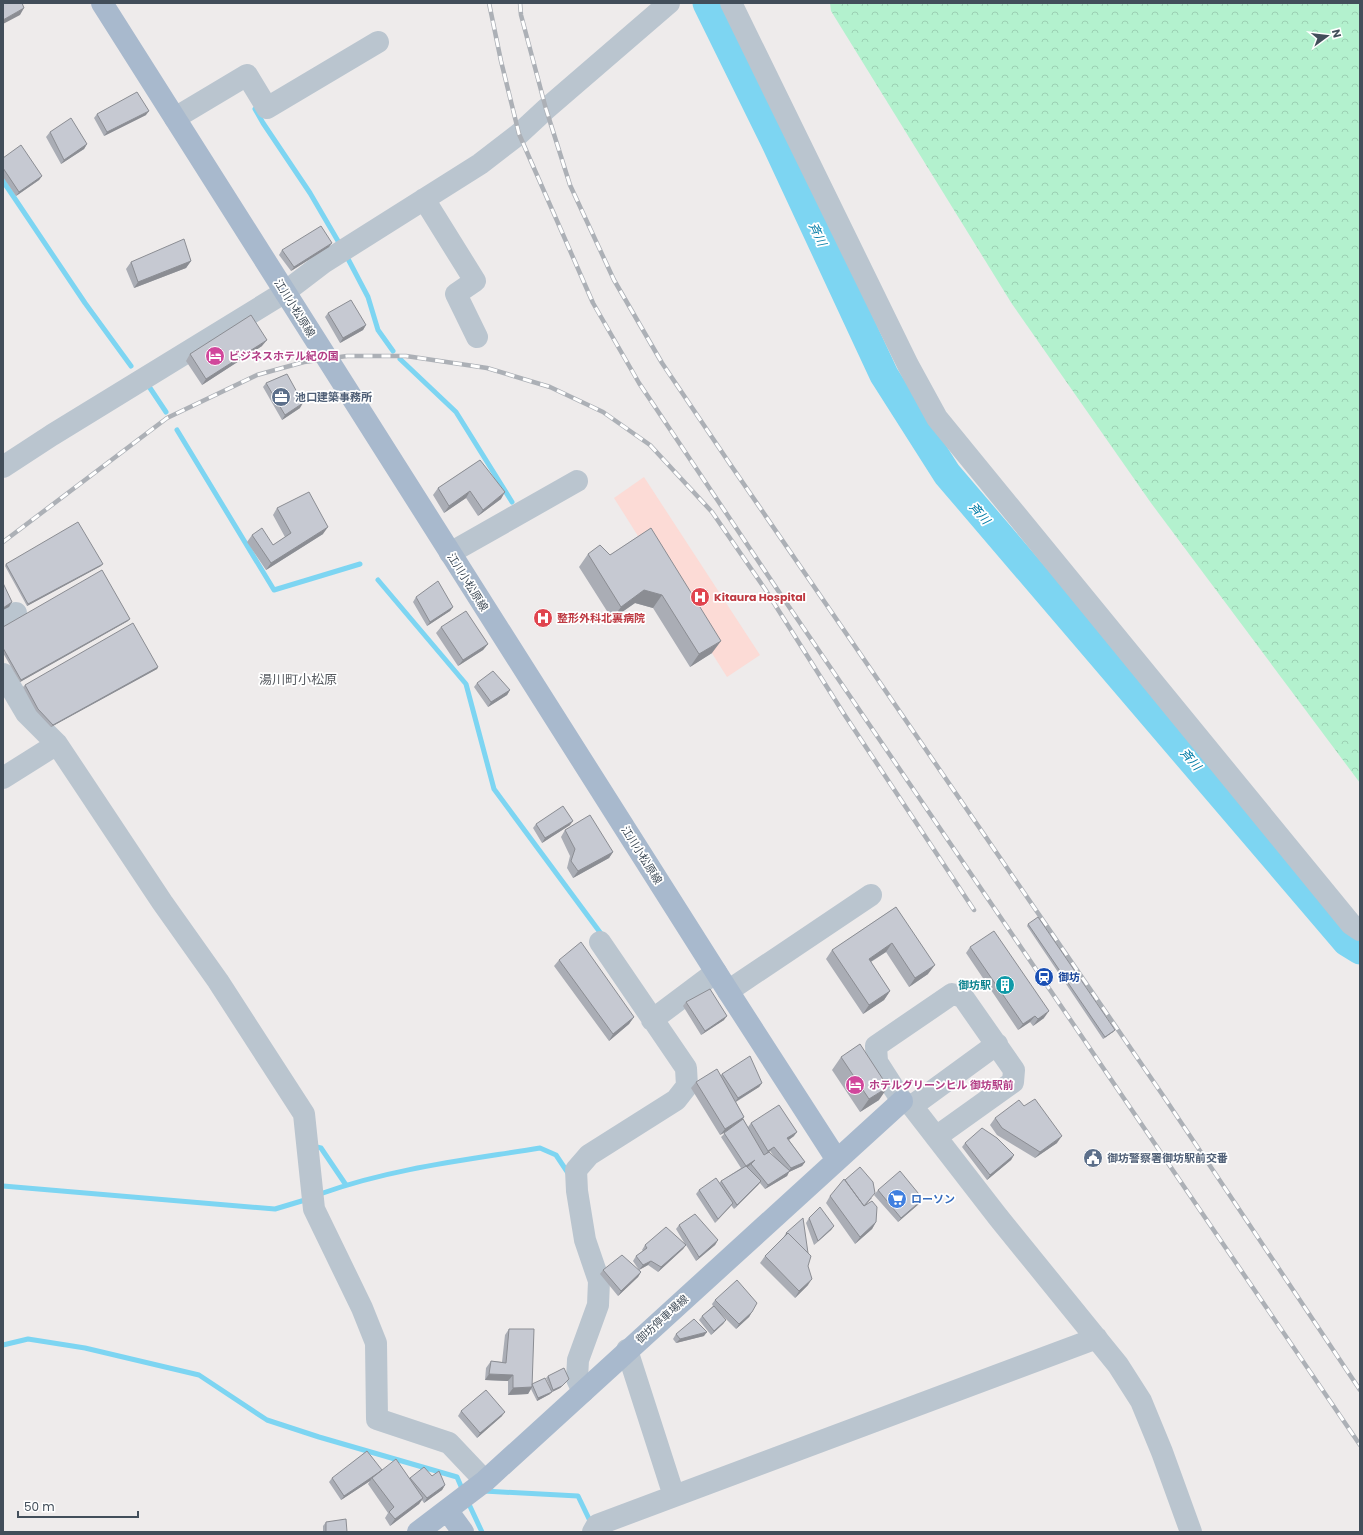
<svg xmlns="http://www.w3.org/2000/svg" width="1363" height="1535" font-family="Poppins,'Noto Sans JP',sans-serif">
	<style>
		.medical { fill: #fcdbd6 }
		.forest { fill: url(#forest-crowns) }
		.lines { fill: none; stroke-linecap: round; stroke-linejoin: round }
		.stream { stroke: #7dd5f2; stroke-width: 5 }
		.river { stroke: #7dd5f2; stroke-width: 29 }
		.minor { stroke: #bac5cf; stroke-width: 22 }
		.major { stroke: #a8b9cd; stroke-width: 22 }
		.rail-casing { stroke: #acb0b6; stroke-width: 4.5 }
		.rail { stroke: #fff; stroke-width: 3; stroke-dasharray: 9; stroke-linecap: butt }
		.wall { fill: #aaadb5; fill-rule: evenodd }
		.shaded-wall { fill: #8b8d93 }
		.building { fill: #c6c9d2; stroke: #8b8d93 }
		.labels { text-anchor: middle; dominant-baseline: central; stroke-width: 3.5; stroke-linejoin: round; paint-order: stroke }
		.street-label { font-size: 11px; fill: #424e5a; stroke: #fff }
		.hotel-label { font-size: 11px; font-weight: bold; fill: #b23c85; stroke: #fff; text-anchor: start }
		.service-label { font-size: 11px; font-weight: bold; fill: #4e5e75; stroke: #fff; text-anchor: start }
		.health-label { font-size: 11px; font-weight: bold; fill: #be3a42; stroke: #fff; text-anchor: start }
		.transit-label { font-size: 11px; font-weight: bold; fill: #164399; stroke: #fff; text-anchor: start }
		.culture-label { font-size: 11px; font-weight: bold; fill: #0d838f; stroke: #fff; text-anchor: end }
		.shop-label { font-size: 11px; font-weight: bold; fill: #366cbe; stroke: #fff; text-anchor: start }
		.water-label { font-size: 12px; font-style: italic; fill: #027ca6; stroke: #fff }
		.quarter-label { font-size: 13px; fill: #575b61; stroke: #fff }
	</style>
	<defs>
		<pattern id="forest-crowns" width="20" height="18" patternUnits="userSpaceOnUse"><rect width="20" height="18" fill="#b3f1ce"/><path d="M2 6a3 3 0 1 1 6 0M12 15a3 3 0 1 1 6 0" fill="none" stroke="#9bd0b3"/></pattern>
	</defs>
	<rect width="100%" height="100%" fill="#eeebeb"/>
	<path class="medical" d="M644,477L760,655L727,677L614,498Z"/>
	<path class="forest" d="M830,3H1360V783L1151,503L1012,304L831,11Z"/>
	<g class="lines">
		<path class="stream" d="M255,109L263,123L310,193L338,241
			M3,181L85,303L131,366
			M347,257L368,297L378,330L393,351
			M400,359L456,412L512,502
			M148,385L166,412
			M177,430L274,590L360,564
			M378,580L466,684L494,789L602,935
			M312,1146L321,1148L346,1185
			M3,1186L275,1209L305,1200
			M323,1193C393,1168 467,1160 540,1148L556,1155L568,1173
			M3,1345L28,1339L85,1348L199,1375L267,1420L319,1437L457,1477L463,1491
			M484,1491L578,1496L591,1523
			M467,1500L482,1532"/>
		<path class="river" d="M707,3L774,139L884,375L947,474L1347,942L1360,950"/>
		<path class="minor" d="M731,3L908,365L937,418L1351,924L1360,930
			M175,118L247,75L267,108L378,42
			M424,199L475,281L456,294L477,337
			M3,467L52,435L285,292L323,263L480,164L519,134L546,109L669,3
			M450,553L577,481
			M3,620L16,613
			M3,674L26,713L57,744L162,902L218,981L304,1114L314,1209L362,1308L376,1343L377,1419L449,1443L485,1481
			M3,778L57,744
			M728,991L871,895
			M652,1020L716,972
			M912,1106L997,1044
			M936,1137L1013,1082L1014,1070L963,997L952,994L876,1046L877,1062L902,1101L912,1106L998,1217L1118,1365L1141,1401L1162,1452L1191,1532
			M627,1350L674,1496
			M583,1392L577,1379L578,1360L598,1305L599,1281L585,1240L577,1191L576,1170L589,1155L676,1100L687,1086L686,1068L600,942
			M593,1532L597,1525L1097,1338"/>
		<path class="major" d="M102,3L728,991L837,1160
			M447,1510L463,1532
			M418,1532L485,1481L902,1101"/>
		<defs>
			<path id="rail" d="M489,3L501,61L519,134L593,303L639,383L781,595L1360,1445
				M520,3L521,15L546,109L570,185L614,280L662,363L730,464L1162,1094L1360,1390
				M3,542L167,418L257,375L304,362L347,356H406L487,368L550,387L603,412L650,445L712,512L765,589L844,714L974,910"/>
		</defs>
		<use href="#rail" class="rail-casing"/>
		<use href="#rail" class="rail"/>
	</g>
	<path class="wall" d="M97,114L146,115L104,136L94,118Z
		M50,132L87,144L84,149L61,164L46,137Z
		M3,158L42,176L39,180L16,196L3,177Z
		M329,247L291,271L279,255L282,250Z
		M191,261L186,268L134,288L126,269L131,262Z
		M328,313L366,325L363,330L340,343L325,317Z
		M262,346L202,385L186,361L190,354Z
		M266,383L300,408L282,420L263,387Z
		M480,460L501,499L478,516L466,498L444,513L433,495L438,488Z
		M277,508L323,534L266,570L247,542L252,535L273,545L285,537L273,515Z
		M651,528L712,653L690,667L653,608L635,603L612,619L579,567L588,554L610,555Z
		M6,564L101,566L27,606L5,566Z
		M416,597L453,607L450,611L427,626L413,602Z
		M128,621L20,682L3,653V627Z
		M441,627L488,644L483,650L458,666L436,633Z
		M158,667L157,669L51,727L36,711L23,687L25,685Z
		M477,683L510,690L507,695L488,707L474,687Z
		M536,824L570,825L542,843L533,828Z
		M565,830L613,852L609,858L573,878L567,868L570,856L561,837Z
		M896,907L928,974L909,987L886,952L871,962L890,991L884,1000L863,1014L826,959L832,950Z
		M1028,924L1115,1030L1113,1032L1103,1039L1027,926Z
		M970,947L1044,1018L1033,1026L1030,1022L1018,1030L966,953Z
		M559,960L634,1017L629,1024L609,1041L554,966Z
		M686,1002L724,1020L701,1035L683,1006Z
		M841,1057L879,1100L860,1112L832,1070Z
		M722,1074L762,1083L759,1087L736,1102L744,1117L743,1119L748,1127L751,1123L794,1136L789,1140L805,1162L802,1166L789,1172L787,1176L765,1189L760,1183L734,1209L731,1205L715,1223L696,1194L699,1190L719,1183L721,1181L741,1168L721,1137L726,1132L720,1135L691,1088L696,1082L721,1075ZM770,1151L776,1159L769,1152Z
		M1024,1106L1057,1143L1035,1158L997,1135L990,1125L995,1118Z
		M965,1143L1014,1155L1011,1160L987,1180L962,1147Z
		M878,1190L920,1203L898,1222L874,1195Z
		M830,1196L872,1198L866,1205L876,1222L872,1229L855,1244L826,1203Z
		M809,1218L834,1226L831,1230L814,1245L806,1223Z
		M679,1225L718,1240L715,1245L696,1261L686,1245L683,1249L658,1272L648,1265L639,1270L633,1261L636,1256L643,1251L642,1250L645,1245L685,1244L676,1229Z
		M786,1233L808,1266V1285L795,1298L760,1263L765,1256L783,1238Z
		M603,1270L641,1272L638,1277L618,1296L600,1274Z
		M715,1300L752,1312L749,1317L736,1329L716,1309L726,1320L723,1324L711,1335L699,1320L702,1316L713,1306L712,1304Z
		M509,1329L532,1384L550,1394L537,1401L531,1389L528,1394L508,1395V1381L485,1380L486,1368L491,1361L502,1362L505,1335Z
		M676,1334L704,1336L676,1343L673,1339Z
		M548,1376L569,1379L560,1388L552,1392L546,1378Z
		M461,1411L502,1416L477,1438L458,1416Z
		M382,1470L410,1478L432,1476L445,1485L442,1490L424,1503L422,1500L419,1504L390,1526L385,1518L388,1513L368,1484L370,1481L341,1500L329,1482L332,1478Z
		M326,1522L347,1532H323V1526Z"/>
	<path class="shaded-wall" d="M24,8L20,15L3,24V20Z
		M149,111L146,115L104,136L107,132Z
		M87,144L84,149L61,164L64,160Z
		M42,176L39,180L16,196L19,192Z
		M332,243L329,247L291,271L294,267Z
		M191,261L186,268L134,288L138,282Z
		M366,325L363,330L340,343L343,338Z
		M267,340L262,346L202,385L206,379Z
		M303,403L300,408L282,420L285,415Z
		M470,491L466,498L444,513L449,506Z
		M505,492L501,499L478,516L483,510Z
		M328,527L323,534L266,570L271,563Z
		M103,564L101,566L27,606L28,604Z
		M644,590L662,595L653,608L635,603L612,619L621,607Z
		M12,602L9,607L3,610V608Z
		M453,607L450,611L427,626L430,622Z
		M130,619L128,621L20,682L21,680Z
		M721,641L712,653L690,667L699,654Z
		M488,644L483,650L458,666L463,660Z
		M158,667L157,669L51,727L53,725Z
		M510,690L507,695L488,707L491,702Z
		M573,821L570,825L542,843L545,838Z
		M613,852L609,858L573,878L578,871Z
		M892,943L886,952L862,967L869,959Z
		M935,965L928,974L909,987L915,978Z
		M890,991L884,1000L863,1014L869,1005Z
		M1049,1011L1044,1018L1033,1026L1038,1019Z
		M727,1016L724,1020L701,1035L705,1031Z
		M1035,1016L1030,1022L1018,1030L1023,1024Z
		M634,1017L629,1024L609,1041L613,1034Z
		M1115,1030L1113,1032L1103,1039L1105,1037Z
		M762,1083L759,1087L735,1102L738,1098Z
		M888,1087L879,1100L860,1112L869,1099Z
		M744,1117L740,1123L720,1135L725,1129Z
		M797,1132L794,1136L784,1143L787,1138Z
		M1062,1136L1057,1143L1035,1158L1040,1152Z
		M774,1147L770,1151L765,1155L768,1151Z
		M1014,1155L1011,1160L987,1180L990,1175Z
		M755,1160L749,1166L743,1170L746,1166Z
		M805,1162L802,1166L789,1172L787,1176L765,1189L768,1185L788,1172L791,1168Z
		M761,1181L758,1185L734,1209L737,1205Z
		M923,1199L920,1203L898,1222L901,1218Z
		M733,1203L730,1207L715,1223L718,1219Z
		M876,1222L872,1229L855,1244L860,1237Z
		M834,1226L831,1230L814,1245L818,1241Z
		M718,1240L715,1245L696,1261L699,1257Z
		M686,1245L683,1249L658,1272L661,1267Z
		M651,1261L648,1265L639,1270L643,1265Z
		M641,1272L638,1277L618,1296L621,1291Z
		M812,1279L808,1285L795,1298L799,1291Z
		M752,1312L749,1317L736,1329L739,1324Z
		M726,1320L723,1324L711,1335L714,1331Z
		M707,1332L704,1336L676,1343L680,1339Z
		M489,1374L513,1375L508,1381L485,1380Z
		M569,1379L560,1388L552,1392L553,1390Z
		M532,1387L528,1394L508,1395L513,1388Z
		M552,1392L550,1394L537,1401L538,1398Z
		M505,1412L502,1416L477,1438L480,1433Z
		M382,1470L372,1478L370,1481L341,1500L344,1496Z
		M445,1485L442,1490L424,1503L427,1498Z
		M423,1498L419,1504L390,1526L395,1519Z"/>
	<path class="building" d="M3,3H22L24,8L3,20Z
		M137,92L149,111L107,132L97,114Z
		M71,118L87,144L64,160L50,132Z
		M21,145L42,176L19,192L3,168V158Z
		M321,226L332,243L294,267L282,250Z
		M184,239L191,261L138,282L131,262Z
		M351,300L366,325L343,338L328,313Z
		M251,315L267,340L206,379L190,354Z
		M287,374L303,403L285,415L266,383Z
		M480,460L505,492L483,510L470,491L449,506L438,488Z
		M309,492L328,527L271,563L252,535L262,528L273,545L291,533L277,508Z
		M78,522L103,564L28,604L6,564Z
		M651,528L721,641L699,654L662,595L644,590L621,607L588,554L600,545L610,555Z
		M102,570L130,619L21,680L3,648V627Z
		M438,581L453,607L430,622L416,597Z
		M3,583L12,602L3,608Z
		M466,611L488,644L463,660L441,627Z
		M133,623L158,667L53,725L38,709L25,685Z
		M493,671L510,690L491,702L477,683Z
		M563,806L573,821L545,838L536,824Z
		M590,815L613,852L578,871L571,861L575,849L565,830Z
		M896,907L935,965L915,978L892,943L869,959L890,991L869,1005L832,950Z
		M1038,917L1115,1030L1105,1037L1028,924Z
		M994,931L1049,1011L1038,1019L1035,1016L1023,1024L970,947Z
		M581,942L634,1017L613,1034L559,960Z
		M710,989L727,1016L705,1031L686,1002Z
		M860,1044L888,1087L869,1099L841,1057Z
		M750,1056L762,1083L738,1098L722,1074Z
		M717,1069L744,1117L725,1129L696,1082Z
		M1035,1099L1062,1136L1040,1152L1002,1128L995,1118L1019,1100L1024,1106Z
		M779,1105L797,1132L787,1138L805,1162L791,1168L774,1147L768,1151L751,1123Z
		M743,1119L764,1155L769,1152L790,1171L768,1185L751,1164L755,1160L746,1166L724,1133Z
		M982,1128L997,1138L1014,1155L990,1175L965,1143Z
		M746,1166L761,1181L737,1205L721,1181Z
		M860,1167L873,1182L875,1193L864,1206L845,1180Z
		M900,1171L923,1199L901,1218L878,1190Z
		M716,1178L733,1203L718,1219L699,1190Z
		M844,1179L864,1206L872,1201L877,1207L876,1222L860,1237L830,1196Z
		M820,1207L834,1226L818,1241L809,1218Z
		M695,1214L718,1240L699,1257L679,1225Z
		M803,1218L808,1253L788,1233L787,1234L786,1233Z
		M666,1227L686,1245L661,1267L651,1261L643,1265L636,1256L647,1248L645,1245Z
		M788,1233L811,1256L808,1266L812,1279L799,1291L765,1256Z
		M622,1255L641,1272L621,1291L603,1270Z
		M737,1280L757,1303L752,1312L739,1324L715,1300Z
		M714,1306L726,1320L714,1331L702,1316Z
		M694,1319L707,1332L680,1339L676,1334Z
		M509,1329H534L532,1387L513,1388V1375L489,1374L491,1361L506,1363Z
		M564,1368L569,1379L562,1386L553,1390L548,1376Z
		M545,1378L552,1392L538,1398L532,1384Z
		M486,1390L505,1412L480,1433L461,1411Z
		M367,1451L382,1470L375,1475L344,1496L332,1478Z
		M396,1459L423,1498L395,1519L389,1512L394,1507L372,1478Z
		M424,1467L432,1476L439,1471L445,1485L427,1498L410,1478Z
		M346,1519L347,1532H326V1522Z"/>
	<defs>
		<symbol id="hotel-disc" viewBox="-11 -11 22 22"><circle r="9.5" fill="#d1479c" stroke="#fff"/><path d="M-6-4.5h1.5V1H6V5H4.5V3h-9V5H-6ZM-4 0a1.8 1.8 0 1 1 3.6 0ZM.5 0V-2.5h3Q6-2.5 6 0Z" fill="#fff"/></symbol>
		<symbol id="office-disc" viewBox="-11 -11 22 22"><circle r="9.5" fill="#5c6f8a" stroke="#fff"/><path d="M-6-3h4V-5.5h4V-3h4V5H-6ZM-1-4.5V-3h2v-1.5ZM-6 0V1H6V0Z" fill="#fff"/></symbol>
		<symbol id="hospital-disc" viewBox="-11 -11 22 22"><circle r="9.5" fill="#e0444e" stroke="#fff"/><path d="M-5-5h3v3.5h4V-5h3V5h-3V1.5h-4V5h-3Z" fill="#fff"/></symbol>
		<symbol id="station-disc" viewBox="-11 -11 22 22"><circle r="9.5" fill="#1a4fb4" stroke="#fff"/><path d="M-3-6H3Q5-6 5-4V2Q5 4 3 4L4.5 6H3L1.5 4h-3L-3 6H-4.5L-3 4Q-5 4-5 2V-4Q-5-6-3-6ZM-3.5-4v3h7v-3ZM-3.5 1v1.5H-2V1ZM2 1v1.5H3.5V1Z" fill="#fff"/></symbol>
		<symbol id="building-disc" viewBox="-11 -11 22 22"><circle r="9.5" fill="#0f9aa8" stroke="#fff"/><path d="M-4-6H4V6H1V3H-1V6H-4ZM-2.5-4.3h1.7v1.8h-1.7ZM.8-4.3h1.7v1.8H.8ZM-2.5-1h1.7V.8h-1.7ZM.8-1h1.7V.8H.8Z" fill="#fff"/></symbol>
		<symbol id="civic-disc" viewBox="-11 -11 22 22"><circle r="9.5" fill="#5c6f8a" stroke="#fff"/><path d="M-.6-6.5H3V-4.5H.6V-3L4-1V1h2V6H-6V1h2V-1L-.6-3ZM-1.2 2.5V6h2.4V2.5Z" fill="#fff"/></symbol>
		<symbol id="supermarket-disc" viewBox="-11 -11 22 22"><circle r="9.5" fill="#3f7fe0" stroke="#fff"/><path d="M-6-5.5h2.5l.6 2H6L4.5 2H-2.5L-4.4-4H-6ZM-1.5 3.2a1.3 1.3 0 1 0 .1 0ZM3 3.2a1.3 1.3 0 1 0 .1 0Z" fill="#fff"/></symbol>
	</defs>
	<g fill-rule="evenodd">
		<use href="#hotel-disc" x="204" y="345" width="22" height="22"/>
		<use href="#office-disc" x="270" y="386" width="22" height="22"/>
		<use href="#hospital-disc" x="689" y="586" width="22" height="22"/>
		<use href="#hospital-disc" x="532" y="607" width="22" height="22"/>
		<use href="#station-disc" x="1033" y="966" width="22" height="22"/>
		<use href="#building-disc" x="994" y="974" width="22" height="22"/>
		<use href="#hotel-disc" x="844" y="1074" width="22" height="22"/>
		<use href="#civic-disc" x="1082" y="1147" width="22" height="22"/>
		<use href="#supermarket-disc" x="886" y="1188" width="22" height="22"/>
	</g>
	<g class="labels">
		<g class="street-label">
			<text transform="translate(295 308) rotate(58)">江川小松原線</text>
			<text transform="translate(468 582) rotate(58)">江川小松原線</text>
			<text transform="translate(642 855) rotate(58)">江川小松原線</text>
			<text transform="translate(662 1319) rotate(-42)">御坊停車場線</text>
		</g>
		<g class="hotel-label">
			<text x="229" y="356">ビジネスホテル紀の国</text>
			<text x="869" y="1085">ホテルグリーンヒル 御坊駅前</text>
		</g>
		<g class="service-label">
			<text x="295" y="397">池口建築事務所</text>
			<text x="1107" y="1158">御坊警察署御坊駅前交番</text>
		</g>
		<g class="health-label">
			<text x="714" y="597">Kitaura Hospital</text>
			<text x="557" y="618">整形外科北裏病院</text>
		</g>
		<g class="transit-label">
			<text x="1058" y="977">御坊</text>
		</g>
		<g class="culture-label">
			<text x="991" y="985">御坊駅</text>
		</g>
		<g class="shop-label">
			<text x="911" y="1199">ローソン</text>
		</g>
		<g class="water-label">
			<text transform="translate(818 234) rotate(65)">斉川</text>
			<text transform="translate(980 513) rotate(49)">斉川</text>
			<text transform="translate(1191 759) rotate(49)">斉川</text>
		</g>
		<g class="quarter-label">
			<text x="298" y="679">湯川町小松原</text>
		</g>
	</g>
	<rect width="1363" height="1535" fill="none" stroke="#424e5a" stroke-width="8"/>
	<g transform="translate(1327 36) rotate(75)" stroke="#ffffff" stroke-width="3" paint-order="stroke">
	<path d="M0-3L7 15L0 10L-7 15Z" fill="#424e5a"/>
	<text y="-6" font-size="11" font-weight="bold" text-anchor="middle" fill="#424e5a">N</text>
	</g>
	<path d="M18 1511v6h120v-6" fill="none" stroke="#424e5a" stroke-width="2"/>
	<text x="24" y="1511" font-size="12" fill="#424e5a" stroke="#ffffff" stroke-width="3" paint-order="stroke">50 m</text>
</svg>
